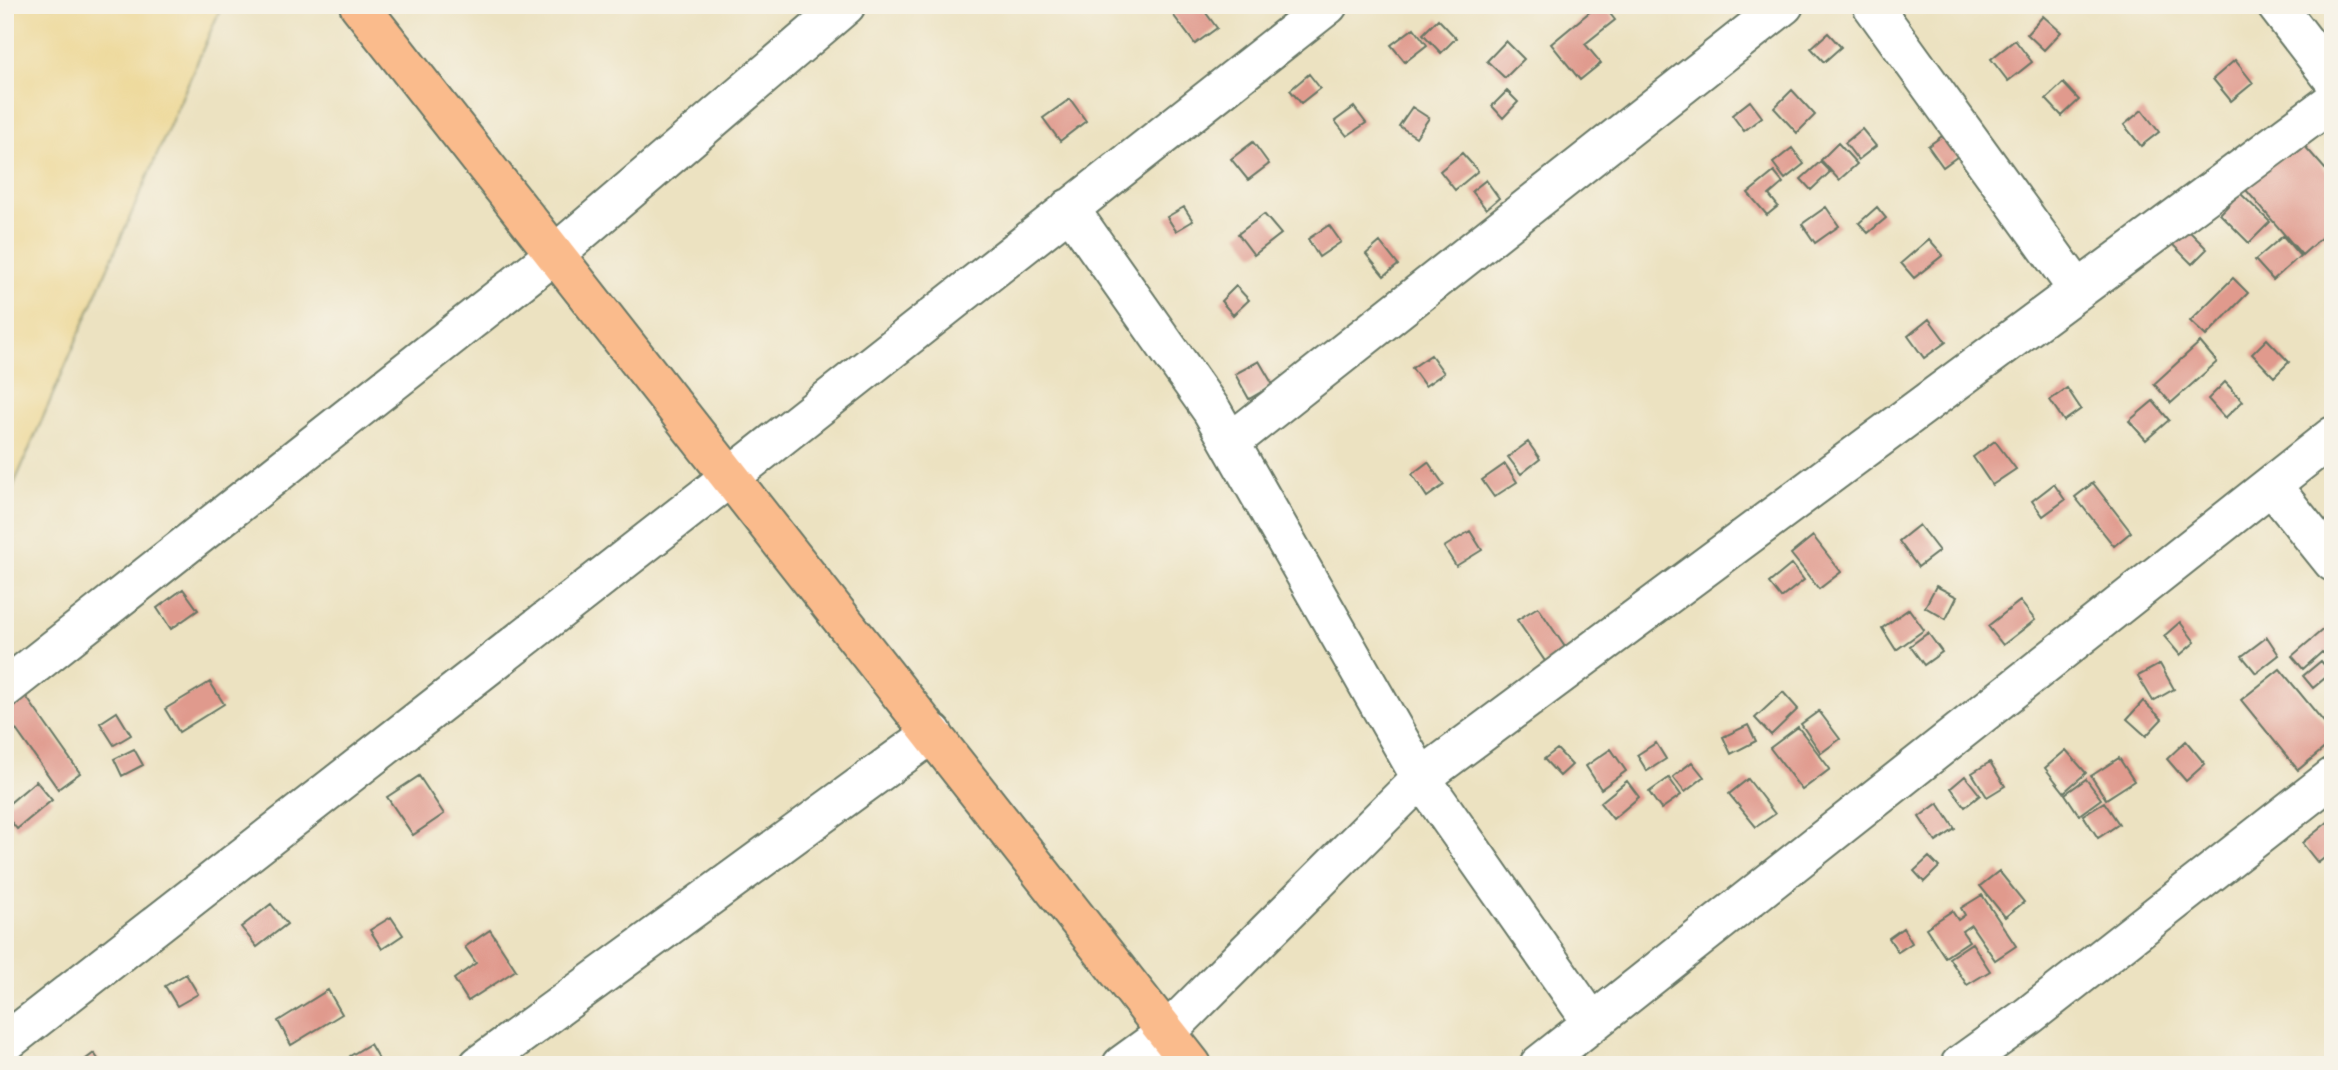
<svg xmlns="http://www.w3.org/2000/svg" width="2338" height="1070" font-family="'Playpen Sans',sans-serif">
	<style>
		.sand { fill: #eeda9e; stroke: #868c69; stroke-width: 2 }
		.building { fill: #e09a8d }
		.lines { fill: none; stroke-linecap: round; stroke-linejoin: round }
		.street-casing { stroke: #677765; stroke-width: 42 }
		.primary-casing { stroke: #677765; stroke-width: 42 }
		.street { stroke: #fff; stroke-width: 38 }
		.primary { stroke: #fabb8c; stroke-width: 38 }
	</style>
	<rect width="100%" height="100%" fill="#f7f3e8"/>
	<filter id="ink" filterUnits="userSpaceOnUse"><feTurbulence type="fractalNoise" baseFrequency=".0143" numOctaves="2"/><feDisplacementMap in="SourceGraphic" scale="14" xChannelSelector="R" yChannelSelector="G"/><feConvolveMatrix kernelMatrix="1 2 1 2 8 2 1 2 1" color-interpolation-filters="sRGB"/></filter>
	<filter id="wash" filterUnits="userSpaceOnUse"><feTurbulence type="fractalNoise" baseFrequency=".00686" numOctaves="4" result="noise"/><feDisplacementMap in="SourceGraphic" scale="28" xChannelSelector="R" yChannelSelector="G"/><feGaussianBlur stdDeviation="1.57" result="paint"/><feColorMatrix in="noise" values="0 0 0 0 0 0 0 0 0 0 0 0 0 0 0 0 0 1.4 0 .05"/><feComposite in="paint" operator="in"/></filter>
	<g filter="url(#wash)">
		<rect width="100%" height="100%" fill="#ece2c1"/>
		<path class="sand" d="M5,5H222L5,505Z"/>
		<g id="blocks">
			<path class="building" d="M1180,5H1200L1217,28L1195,44L1171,12Z
				M1598,5H1603L1615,20L1585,44L1601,63L1580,80L1551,44Z
				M2043,16L2061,32L2044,50L2027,34Z
				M1438,19L1456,38L1441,53L1423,34Z
				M1414,28L1427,45L1405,62L1391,45Z
				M1828,33L1841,47L1824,62L1811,48Z
				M2015,40L2032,62L2008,81L1991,59Z
				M1506,41L1524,59L1505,78L1487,61Z
				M2235,60L2253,83L2231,101L2213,79Z
				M1309,74L1320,88L1301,103L1290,90Z
				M2063,83L2079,100L2062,116L2046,99Z
				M1792,90L1815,115L1797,133L1774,108Z
				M1507,91L1518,102L1503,118L1492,106Z
				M1070,99L1086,121L1060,141L1043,118Z
				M1750,101L1762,117L1744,131L1732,115Z
				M1354,107L1366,123L1347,136L1335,121Z
				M1412,107L1429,118L1416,137L1399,126Z
				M2142,110L2159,132L2141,146L2124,125Z
				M1862,129L1876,146L1858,160L1845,143Z
				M1951,130L1965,151L1943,167L1928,146Z
				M1253,142L1269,164L1248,180L1231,159Z
				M1838,143L1857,164L1839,180L1821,160Z
				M2303,144L2333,178V227L2302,255L2240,183Z
				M1792,148L1804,164L1785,179L1773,163Z
				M1462,153L1478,171L1455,190L1440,171Z
				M1820,162L1830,172L1811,190L1801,179Z
				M1774,172L1783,183L1769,195L1778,206L1767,215L1748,193Z
				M1486,180L1499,198L1486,209L1472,191Z
				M2240,193L2270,222L2249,243L2220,214Z
				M1184,207L1193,221L1176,231L1167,217Z
				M1826,207L1839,226L1815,243L1802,224Z
				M1877,207L1886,218L1868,233L1859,223Z
				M1264,214L1281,234L1254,255L1238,234Z
				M1329,225L1341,242L1319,257L1308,239Z
				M2187,229L2207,249L2192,264L2172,244Z
				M2283,236L2300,256L2273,280L2255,260Z
				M1929,239L1943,255L1914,278L1901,263Z
				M1380,242L1398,265L1384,276L1366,254Z
				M2233,278L2248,293L2206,336L2190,321Z
				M1236,286L1249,300L1233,315L1221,301Z
				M1929,319L1946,342L1924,358L1908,336Z
				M2267,339L2289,362L2274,377L2252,354Z
				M2200,342L2217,362L2171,403L2154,384Z
				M1431,355L1444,373L1425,386L1412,368Z
				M1259,361L1273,385L1249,399L1235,374Z
				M2225,382L2243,401L2225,418L2208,399Z
				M2067,388L2081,409L2064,421L2050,400Z
				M2153,401L2169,420L2146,440L2129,421Z
				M1995,441L2016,469L1992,485L1973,457Z
				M1528,442L1540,459L1521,474L1508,457Z
				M1428,462L1444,485L1427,497L1412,474Z
				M1505,464L1517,482L1494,497L1482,480Z
				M2093,483L2131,532L2114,546L2075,497Z
				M2054,484L2065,500L2043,516L2032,501Z
				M1919,525L1939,551L1918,567L1899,541Z
				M1470,531L1482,550L1456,566L1444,547Z
				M1813,536L1841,572L1819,589L1791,554Z
				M1792,564L1804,580L1781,598L1769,583Z
				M1936,586L1957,597L1946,619L1925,607Z
				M183,589L198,610L171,629L157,608Z
				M2020,601L2035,620L2003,645L1988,626Z
				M1538,607L1567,650L1547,664L1517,620Z
				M1909,609L1924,630L1896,650L1882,628Z
				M2333,621V659L2322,652L2303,669L2292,656Z
				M2180,622L2195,642L2180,655L2164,636Z
				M1928,633L1942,652L1924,665L1910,646Z
				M2267,637L2279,655L2256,673L2242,656Z
				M2321,661L2331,673L2313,688L2303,676Z
				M2160,664L2174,689L2153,701L2138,676Z
				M2280,669L2333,733V741L2298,770L2241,700Z
				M210,682L224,704L179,732L165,709Z
				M1783,692L1798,709L1771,735L1755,718Z
				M25,695L80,773L58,789L5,714V710Z
				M2143,701L2162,719L2146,736L2127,719Z
				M1819,711L1840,739L1821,753L1801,724Z
				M117,712L131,735L114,745L100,723Z
				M1748,725L1756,741L1731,754L1723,737Z
				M1798,727L1830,769L1802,790L1770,748Z
				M2186,741L2205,764L2186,781L2167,759Z
				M1656,743L1666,759L1647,771L1637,755Z
				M134,749L143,765L122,776L114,759Z
				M1557,749L1572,765L1560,776L1544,759Z
				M1611,749L1626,771L1601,789L1586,766Z
				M2066,750L2086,773L2064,792L2045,768Z
				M2119,758L2134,781L2106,799L2091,776Z
				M1692,762L1704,777L1685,792L1673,777Z
				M1990,762L2005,786L1987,797L1972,773Z
				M419,776L444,814L413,835L387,797Z
				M1965,776L1980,795L1965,807L1951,788Z
				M1669,778L1681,795L1661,809L1649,792Z
				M1748,779L1775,814L1756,827L1729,794Z
				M2086,779L2101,799L2079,815L2065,794Z
				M36,781L52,800L17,829L5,814V807Z
				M1627,781L1639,797L1613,819L1600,803Z
				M2104,802L2119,824L2098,838L2083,815Z
				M1938,803L1955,829L1936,842L1919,817Z
				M2329,821L2333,825V851L2318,863L2302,843Z
				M1929,857L1939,867L1924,882L1914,871Z
				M1999,871L2024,902L2005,917L1980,886Z
				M1982,895L2016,946L1995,960L1971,925L1962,931L1969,941L1945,957L1926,928L1952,911L1958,920L1965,915L1961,908Z
				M271,904L287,924L257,947L241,927Z
				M391,917L403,935L382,949L370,930Z
				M1903,928L1912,943L1898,952L1889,938Z
				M490,930L516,970L468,1001L454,979L476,963L465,947Z
				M1972,943L1990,971L1967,985L1949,958Z
				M186,974L198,994L177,1006L165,986Z
				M328,990L342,1014L291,1045L278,1021Z
				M370,1044L382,1065H355L350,1056Z
				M94,1053L102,1065H78Z"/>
		</g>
	</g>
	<g filter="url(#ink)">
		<use href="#blocks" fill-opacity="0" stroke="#677765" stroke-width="2"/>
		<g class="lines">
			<defs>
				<path id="street" d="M1872,5L2078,290
					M2276,5L2333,79
					M1069,208L1212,411L1421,778L1592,1022
					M1231,442L1784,5
					M2271,485L2333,562
					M5,688L555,254L846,5
					M5,1043L730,477L1328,5
					M479,1065L933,733
					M1122,1065L1166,1033L1421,778L2333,101
					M1539,1065L2333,436
					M1960,1065L2027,1017L2333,777"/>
				<path id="primary" d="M359,5L1192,1065"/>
			</defs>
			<use href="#street" class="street-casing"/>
			<use href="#primary" class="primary-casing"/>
			<use href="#street" class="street"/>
			<use href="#primary" class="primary"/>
		</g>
	</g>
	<rect width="2338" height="1070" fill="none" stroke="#f7f3e8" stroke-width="28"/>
</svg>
